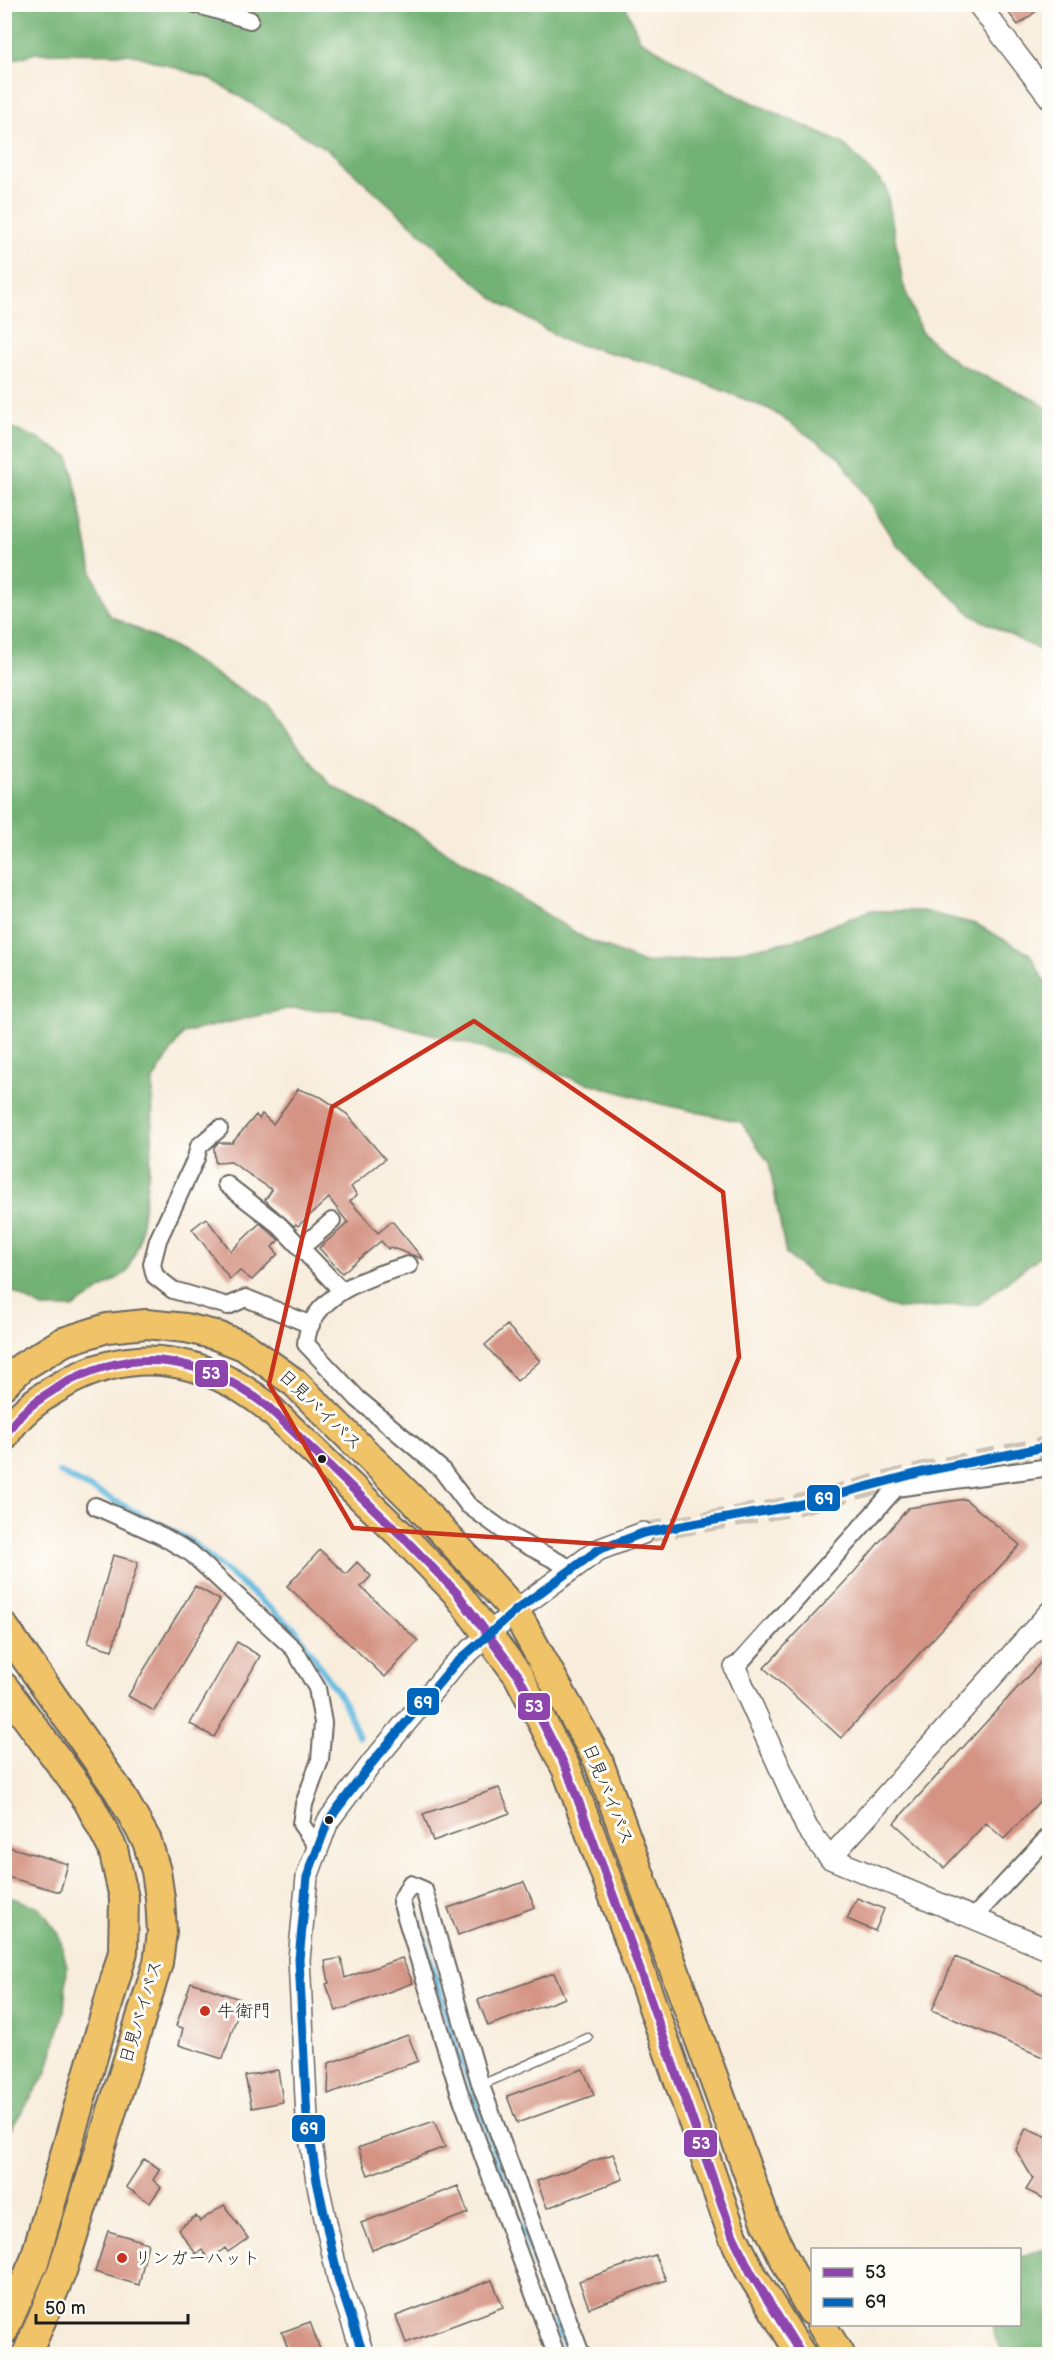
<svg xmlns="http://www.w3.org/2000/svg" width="1054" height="2359" font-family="'Balsamiq Sans','Klee One',sans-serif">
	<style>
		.forest { fill: #73b274; stroke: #486748; stroke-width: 1.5 }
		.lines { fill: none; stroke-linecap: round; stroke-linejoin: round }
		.stream { stroke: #63bae0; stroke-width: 6 }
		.building { fill: #d49383 }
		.tertiary-tunnel { stroke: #ccc3b6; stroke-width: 21; stroke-dasharray: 21 10; stroke-linecap: butt }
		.service-casing { stroke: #69655f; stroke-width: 11 }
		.minor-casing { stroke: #69655f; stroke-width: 20 }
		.tertiary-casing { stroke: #69655f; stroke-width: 24 }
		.trunk-casing { stroke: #69655f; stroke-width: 32 }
		.service { stroke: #fff; stroke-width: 8 }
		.minor { stroke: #fff; stroke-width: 16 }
		.tertiary { stroke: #fff; stroke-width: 21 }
		.trunk { stroke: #f1c369; stroke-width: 28 }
		.bus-1-casing { stroke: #fdfcf7; stroke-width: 14 }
		.bus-2-casing { stroke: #fdfcf7; stroke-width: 14 }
		.bus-1 { stroke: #8e44ad; stroke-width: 9 }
		.bus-2 { stroke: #0065bd; stroke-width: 9 }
		.marked { fill: none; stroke: #c8321e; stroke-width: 4.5; stroke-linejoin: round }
		.bus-dot { fill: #1c1c1c; stroke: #fdfcf7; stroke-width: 2 }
		.poi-dot { fill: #c8321e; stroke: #fdfcf7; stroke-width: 2 }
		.labels { text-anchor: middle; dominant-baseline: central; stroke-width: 6; stroke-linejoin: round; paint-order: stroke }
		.street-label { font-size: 18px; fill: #1c1c1c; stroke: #fdfcf7 }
		.poi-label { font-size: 18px; fill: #1c1c1c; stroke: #fdfcf7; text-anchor: start }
		.line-badge { stroke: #fdfcf7; stroke-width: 2 }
		.badge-label { font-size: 16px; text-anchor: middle; font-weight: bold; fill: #fff }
	</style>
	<rect width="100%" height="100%" fill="#fdfcf7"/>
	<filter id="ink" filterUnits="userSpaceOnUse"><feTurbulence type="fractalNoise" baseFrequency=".0167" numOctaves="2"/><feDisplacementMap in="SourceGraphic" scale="12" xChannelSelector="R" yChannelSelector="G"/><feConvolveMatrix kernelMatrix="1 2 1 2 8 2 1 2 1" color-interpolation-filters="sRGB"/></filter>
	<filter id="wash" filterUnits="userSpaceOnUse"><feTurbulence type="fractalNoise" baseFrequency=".008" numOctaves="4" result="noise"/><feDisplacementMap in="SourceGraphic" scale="24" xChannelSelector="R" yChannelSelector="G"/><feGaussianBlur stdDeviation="1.35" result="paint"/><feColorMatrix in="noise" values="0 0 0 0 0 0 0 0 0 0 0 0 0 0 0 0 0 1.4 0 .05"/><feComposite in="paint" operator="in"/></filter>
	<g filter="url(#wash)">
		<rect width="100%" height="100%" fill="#f8eddc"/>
		<path class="forest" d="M5,5H625L640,40L736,95L844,144L886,187L903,284L921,332L957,363L1035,400L1049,409V655L973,616L895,543L841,458L769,409L661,366L565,341L493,298L331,152L211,79L132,54L36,53L5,62Z
			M5,425L39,439L69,457L80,506L92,572L109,615L169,645L266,706L331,785L409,828L584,938L644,963L704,958L795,940L868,911H922L976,924L1030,954L1049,990L1050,1232L1040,1256L979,1304L900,1309L822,1284L786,1254L769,1163L741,1122L657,1103L550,1072L473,1045L340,1010L286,1009L183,1033L153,1080L152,1147L139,1243L127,1272L73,1308H42L5,1287Z
			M5,1895L40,1908L59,1934L67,1967L64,2011L47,2072L5,2138Z
			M1049,2246V2354H1006L996,2341L993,2325L1020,2324V2257Z"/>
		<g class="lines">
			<path class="stream" d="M59,1472L189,1540L296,1630L345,1704L359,1737
				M413,1901L455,2044L568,2354"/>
		</g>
		<g id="blocks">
			<path class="building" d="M1002,4H1046L1018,25Z
				M298,1089L321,1097L347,1114L385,1159L351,1187L357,1195L350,1201L378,1233L392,1221L423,1259L390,1247L388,1249L381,1241L342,1273L319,1248L348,1223L329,1198L298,1226L296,1224L294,1226L265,1200L272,1190L231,1162L215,1163L214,1147L218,1143H232L256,1115L259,1119L262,1114L273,1124Z
				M206,1218L231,1251L260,1223L279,1240L272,1247L278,1254L252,1280L240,1271L230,1279L192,1229Z
				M507,1325L540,1361L517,1381L485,1345Z
				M965,1499L1020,1545L841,1738L764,1668L855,1571L908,1508Z
				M320,1550L346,1574L357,1562L371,1576L361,1587L418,1641L385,1677L287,1586Z
				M113,1555L138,1562L112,1650L88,1643Z
				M195,1586L220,1600L154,1711L128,1696Z
				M237,1642L260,1656L214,1737L190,1724Z
				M1050,1652V1790L1004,1839L986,1823L944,1868L894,1823Z
				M499,1788L510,1813L433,1841L423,1814Z
				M9,1847L68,1864L60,1892L4,1876V1864Z
				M524,1882L535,1907L458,1935L448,1908Z
				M857,1898L884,1909L875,1931L847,1919Z
				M955,1957L1050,1997V2060L932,2010Z
				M341,1958L345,1978L402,1958L413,1983L336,2011L326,1984L329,1983L325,1961Z
				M554,1973L565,1998L488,2026L478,2000Z
				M191,1982L242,2000L223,2059L179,2045L183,2028L176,2026Z
				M408,2035L418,2061L328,2094L329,2063Z
				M583,2069L594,2095L517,2123L507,2096Z
				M278,2070L283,2102L252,2108L245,2076Z
				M434,2121L445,2147L368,2175L358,2148Z
				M1026,2128L1050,2138V2206L1045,2199L1026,2190L1033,2179L1016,2150Z
				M613,2154L623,2179L547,2208L537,2181Z
				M144,2159L160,2169L153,2180L161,2187L150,2203L126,2187Z
				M458,2186L468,2213L372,2250L361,2223Z
				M224,2205L248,2238L228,2252L225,2248L209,2260L202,2250L196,2254L178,2229L196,2216L200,2221Z
				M108,2231L148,2243L139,2285L95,2272Z
				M655,2255L666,2280L589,2308L579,2281Z
				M492,2280L503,2307L406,2343L396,2316Z
				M310,2322L322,2355H290L282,2332Z"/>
		</g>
	</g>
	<g filter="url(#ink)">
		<use href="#blocks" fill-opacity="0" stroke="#69655f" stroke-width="1.5"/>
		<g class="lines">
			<path class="tertiary-tunnel" d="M643,1533L793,1506L926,1471L1050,1446"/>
			<defs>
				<path id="service" d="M479,2086L588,2038"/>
				<path id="minor" d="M195,4L250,20
					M219,1129L199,1146L196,1158L158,1240L152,1264L155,1276L173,1290L228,1306L246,1298L311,1325
					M226,1184L279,1225L342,1291
					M301,1248L332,1221
					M409,1265C369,1276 309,1295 306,1344L358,1399L441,1469L468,1505L515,1539L572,1569
					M95,1506L162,1536L191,1553L294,1649L317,1688L323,1723L320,1760L304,1804L301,1824L318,1848
					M735,1668L896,1488L1050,1467
					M973,1918L1050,1835
					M556,2354L459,2091L401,1901L410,1884L424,1890L481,2086L581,2354"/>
				<path id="tertiary" d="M978,4L1050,98
					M735,1668L807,1828L830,1858L1050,1950
					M830,1858L1050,1612
					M363,2354L338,2278L317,2181L307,2118L299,1959L307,1877L328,1821L372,1763L454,1665L515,1611L598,1550L643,1533"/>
				<path id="trunk" d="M4,1384L22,1367L63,1342L107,1328L146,1324L186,1328L215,1335L244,1346L295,1383L419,1506L478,1570L515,1611L598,1760L766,2222L802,2294L812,2311
					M4,1437C18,1413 39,1398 62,1385C134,1344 205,1357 268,1407L402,1536L456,1592L518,1675L567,1770L628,1936L733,2236L751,2273L801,2354
					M4,1627L118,1790L147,1841L156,1871L160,1898L162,1932L158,1963L62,2271L27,2354
					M4,1687L88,1801L113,1849L124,1898L123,1952L34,2262L4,2330
					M821,2324L839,2354"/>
			</defs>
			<use href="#service" class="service-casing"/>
			<use href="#minor" class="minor-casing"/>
			<use href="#tertiary" class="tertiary-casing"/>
			<use href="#trunk" class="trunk-casing"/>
			<use href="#service" class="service"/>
			<use href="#minor" class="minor"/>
			<use href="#tertiary" class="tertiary"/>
			<use href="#trunk" class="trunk"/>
			<defs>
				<path id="bus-1" d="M4,1437C18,1413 39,1398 62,1385C134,1344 205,1357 268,1407L402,1536L456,1592L518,1675L567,1770L628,1936L733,2236L751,2273L801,2354"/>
				<path id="bus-2" d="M363,2354L338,2278L317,2181L307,2118L299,1959L307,1877L328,1821L372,1763L454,1665L515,1611L598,1550L643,1533L793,1506L926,1471L1050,1446"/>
			</defs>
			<use href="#bus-1" class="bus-1-casing"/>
			<use href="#bus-2" class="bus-2-casing"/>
			<use href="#bus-1" class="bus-1"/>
			<use href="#bus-2" class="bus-2"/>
		</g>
	</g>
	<path class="marked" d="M474,1021L723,1192L739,1357L662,1548L353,1528L269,1384L332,1107Z"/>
	<g class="bus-dot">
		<circle cx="322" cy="1459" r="5"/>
		<circle cx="329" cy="1820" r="5"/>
	</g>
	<g class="poi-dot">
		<circle cx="205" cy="2011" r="6"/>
		<circle cx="122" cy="2258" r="6"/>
	</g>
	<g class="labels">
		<g class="street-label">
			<text transform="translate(320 1410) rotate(44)">日見バイパス</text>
			<text transform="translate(608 1794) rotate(68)">日見バイパス</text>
			<text transform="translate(141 2012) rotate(-73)">日見バイパス</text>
		</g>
		<g class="poi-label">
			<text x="217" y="2011">牛衛門</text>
			<text x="134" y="2258">リンガーハット</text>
		</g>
	</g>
	<g class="line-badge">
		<rect x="194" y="1359" width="35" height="29" rx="6" fill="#8e44ad"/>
		<rect x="806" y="1484" width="35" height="28" rx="6" fill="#0065bd"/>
		<rect x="406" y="1687" width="34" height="29" rx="6" fill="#0065bd"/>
		<rect x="517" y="1692" width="34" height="29" rx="6" fill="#8e44ad"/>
		<rect x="291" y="2114" width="35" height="29" rx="6" fill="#0065bd"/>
		<rect x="683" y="2129" width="35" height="29" rx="6" fill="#8e44ad"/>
	</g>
	<g class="badge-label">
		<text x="211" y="1379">53</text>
		<text x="824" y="1504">69</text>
		<text x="423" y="1708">69</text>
		<text x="534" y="1712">53</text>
		<text x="309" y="2134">69</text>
		<text x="701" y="2149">53</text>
	</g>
	<rect width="1054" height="2359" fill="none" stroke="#fdfcf7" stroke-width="24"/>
	<rect x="811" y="2248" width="210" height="78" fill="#fdfcf7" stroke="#a3a29f" stroke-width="1.5"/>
	<rect x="823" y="2268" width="30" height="9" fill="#8e44ad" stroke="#a3a29f" stroke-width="1.5"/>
	<text x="865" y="2278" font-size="18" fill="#1c1c1c">53</text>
	<rect x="823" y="2298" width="30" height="9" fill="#0065bd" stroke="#a3a29f" stroke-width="1.5"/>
	<text x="865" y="2308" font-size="18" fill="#1c1c1c">69</text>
	<path d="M36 2314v9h152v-9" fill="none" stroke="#1c1c1c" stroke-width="3"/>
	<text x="45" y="2314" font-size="18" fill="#1c1c1c" stroke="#fdfcf7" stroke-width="4.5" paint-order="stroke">50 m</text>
</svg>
